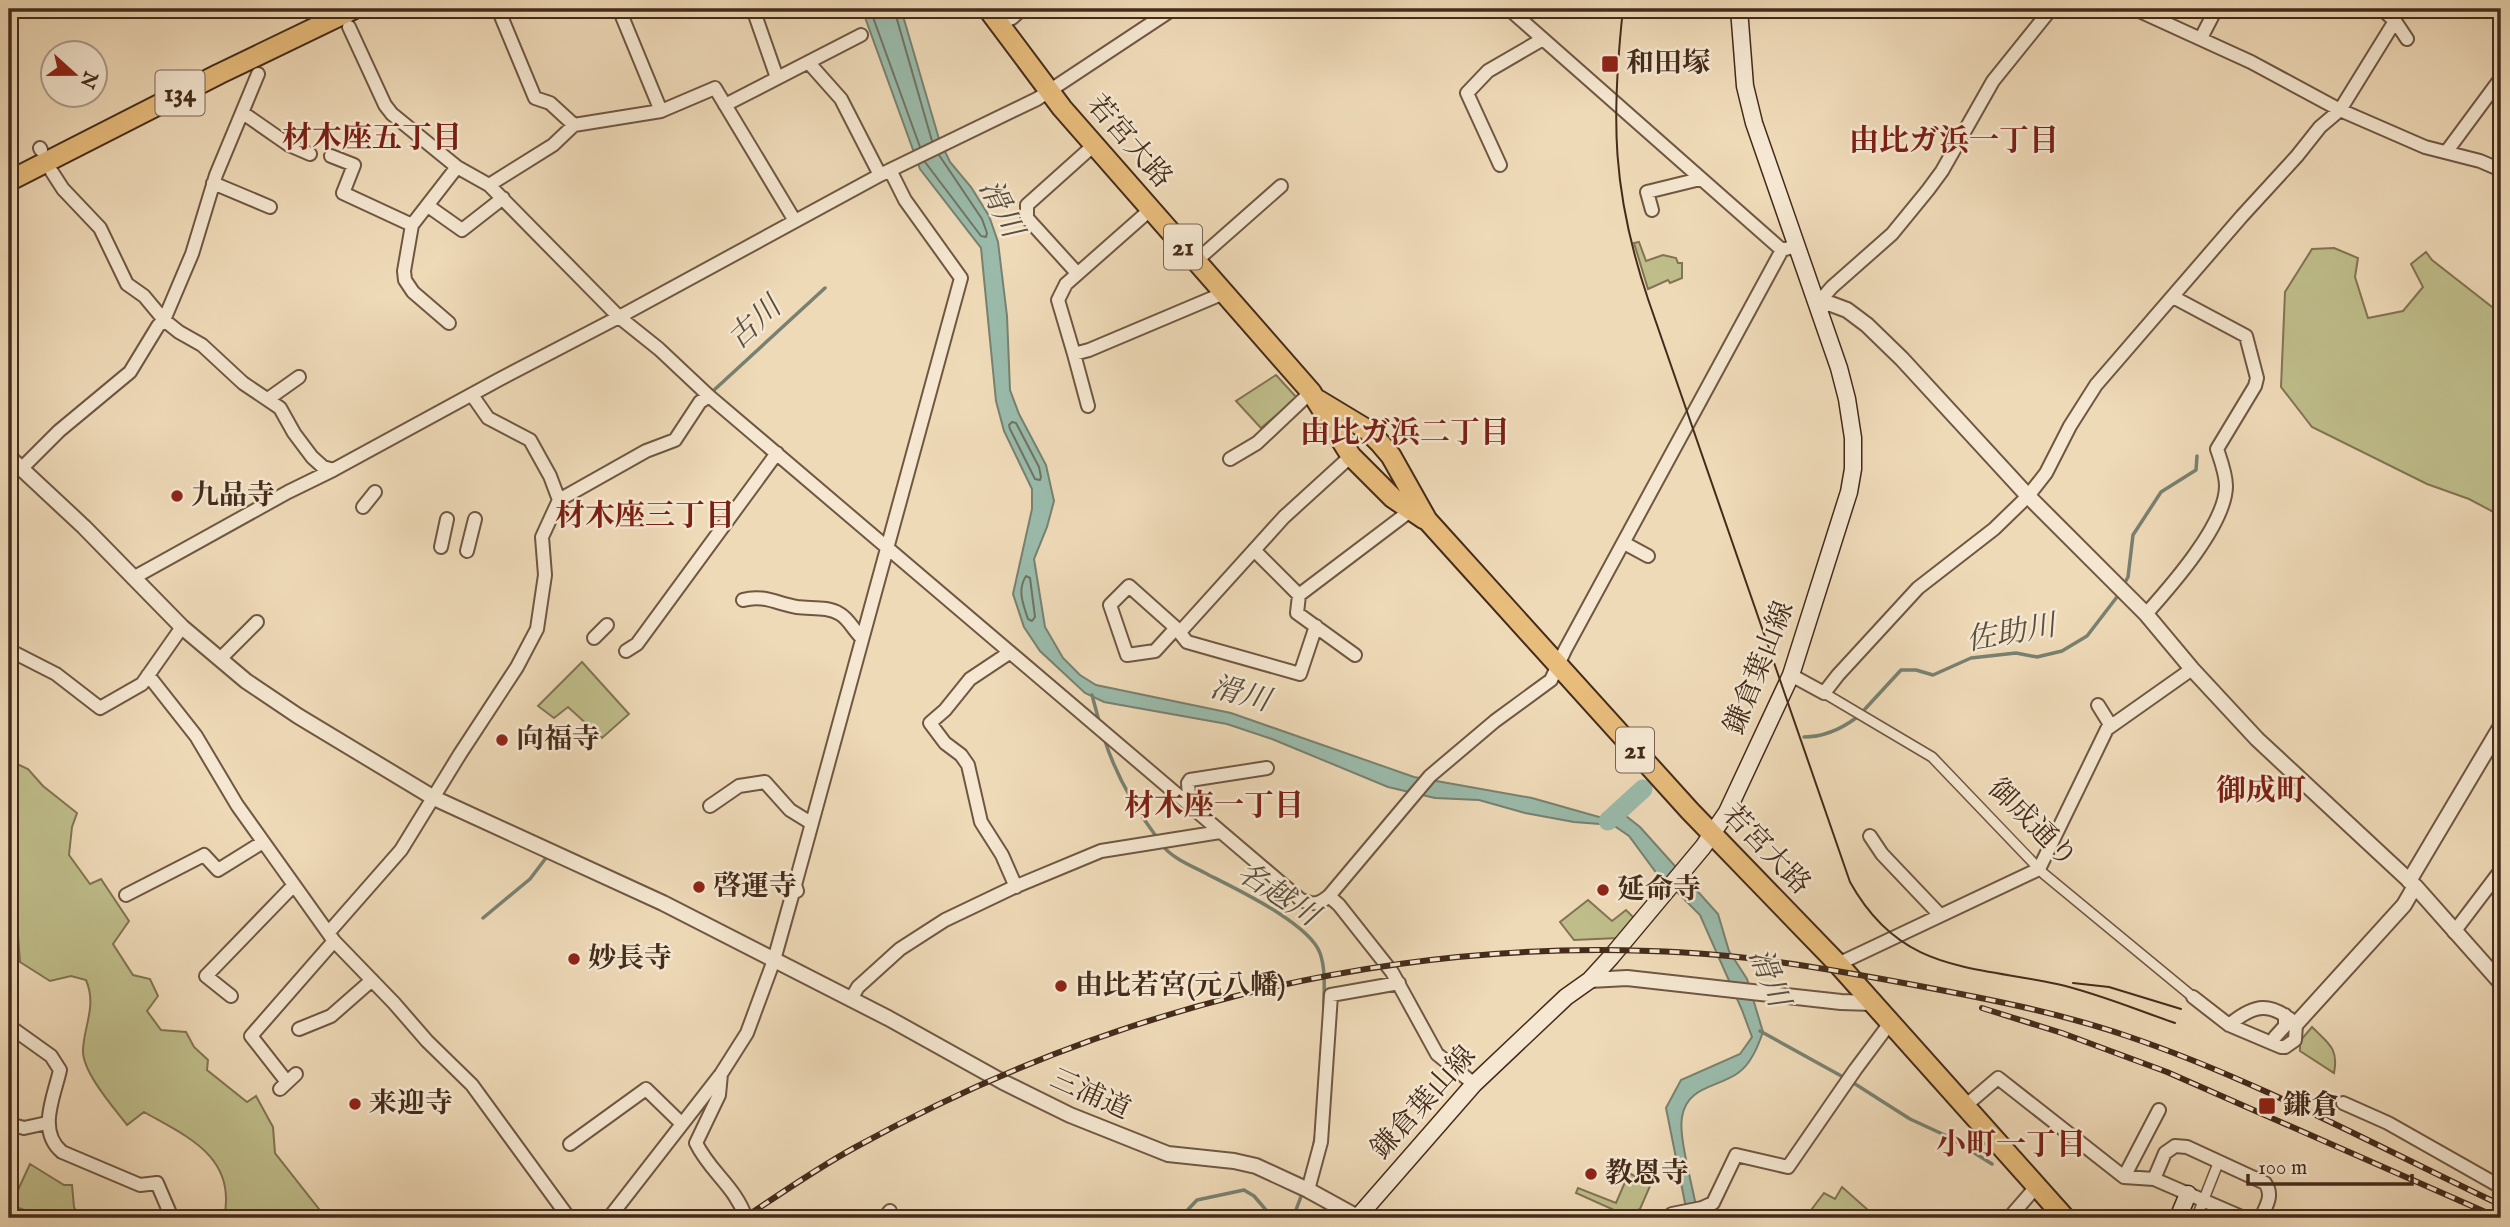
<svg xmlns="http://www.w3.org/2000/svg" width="2510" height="1227" font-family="'IM FELL English','Noto Serif JP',serif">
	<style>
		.green { fill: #bfbe8b; stroke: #827453; stroke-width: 2 }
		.water { fill: #9abbab; stroke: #788171; stroke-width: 2 }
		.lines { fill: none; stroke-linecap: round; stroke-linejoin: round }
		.shore { stroke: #6f7363; stroke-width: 2 }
		.stream { stroke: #788171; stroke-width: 3.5 }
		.river { stroke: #9abbab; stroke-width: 19 }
		.pedestrian-casing { stroke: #6f5742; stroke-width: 12 }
		.minor-casing { stroke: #6f5742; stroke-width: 16 }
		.tertiary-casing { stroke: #6f5742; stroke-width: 18 }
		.secondary-casing { stroke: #442b1b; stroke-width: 19 }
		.primary-casing { stroke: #442b1b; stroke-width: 23 }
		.trunk-casing { stroke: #442b1b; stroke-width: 23 }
		.pedestrian { stroke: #f5e7d1; stroke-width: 9 }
		.minor { stroke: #f5e7d1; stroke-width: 12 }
		.tertiary { stroke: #f5e7d1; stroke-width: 14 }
		.secondary { stroke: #f5e7d1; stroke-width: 16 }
		.primary { stroke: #e8bd7c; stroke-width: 19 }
		.trunk { stroke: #e8bd7c; stroke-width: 19 }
		.tram { stroke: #442b1b; stroke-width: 2 }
		.rail-casing { stroke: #442b1b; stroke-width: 6 }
		.rail { stroke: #f5e7d1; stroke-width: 3.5; stroke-dasharray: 10; stroke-linecap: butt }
		.poi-dot { fill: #8f2418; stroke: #f5e7d1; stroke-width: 2.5 }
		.labels { text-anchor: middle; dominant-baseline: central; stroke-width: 5; stroke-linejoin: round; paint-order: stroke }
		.shield { fill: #f5e7d1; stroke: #796352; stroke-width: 2 }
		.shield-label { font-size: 26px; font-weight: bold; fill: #442b1b }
		.poi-label { font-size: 28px; font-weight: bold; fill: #442b1b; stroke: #f5e7d1; text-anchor: start }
		.street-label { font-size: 28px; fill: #442b1b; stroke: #f5e7d1 }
		.neighbourhood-label { font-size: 30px; font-weight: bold; fill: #7a1f14; stroke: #f5e7d1 }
		.water-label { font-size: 30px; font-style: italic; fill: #5a4f3f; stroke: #f5e7d1 }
	</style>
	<rect width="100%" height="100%" fill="#efdab8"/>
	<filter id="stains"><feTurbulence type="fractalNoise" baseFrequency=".00286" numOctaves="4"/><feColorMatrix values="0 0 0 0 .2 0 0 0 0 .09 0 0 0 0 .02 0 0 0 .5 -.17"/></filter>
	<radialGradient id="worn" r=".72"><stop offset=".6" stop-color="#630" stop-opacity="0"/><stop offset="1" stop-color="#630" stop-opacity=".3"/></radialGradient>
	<path class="green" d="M1639,242L1646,261L1663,255L1676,258L1678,263H1682V278L1670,283L1668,280L1648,289L1634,243Z
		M2334,248L2358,258L2355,277L2368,318L2403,311L2423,287L2411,264L2426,252L2432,260L2501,314C2501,332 2491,347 2496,363L2501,365V516L2469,499L2427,484L2312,427L2281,387L2285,292L2312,249Z
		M1276,375L1297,398L1261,428L1236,401Z
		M582,662L629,714L602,738L568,707L554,718L538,706Z
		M9,742L14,743L17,764L28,769L43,786L77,813L72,827L69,855L90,884L101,879L129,921L113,944L133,975L150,979L158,996L147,1011L161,1030L186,1032L194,1047L208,1060L207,1070L247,1102L256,1096L273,1127L275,1153L326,1218H224C237,1157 188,1137 144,1112L127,1125C114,1108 82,1072 83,1050C84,1025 97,1006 86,980L71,976L50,981L20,962L18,936L9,926Z
		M1588,900L1612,921L1626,910L1634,918L1618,938L1574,940L1560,922Z
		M2312,1027C2328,1043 2339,1048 2334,1073L2300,1051V1041Z
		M30,1164L64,1185H72L74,1207L79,1218H45L11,1205Z
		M1629,1173L1648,1183L1650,1186L1640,1209L1625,1215L1576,1193L1578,1188L1616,1203Z
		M1842,1187L1877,1218H1805L1824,1193L1835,1199Z"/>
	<path class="water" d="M862,9H901L939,139L950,162L971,187L989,216L998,242L1007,316L1010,390L1019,414L1046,465L1054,501L1047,527L1034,559L1045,627L1063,658L1080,675L1096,685L1231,713L1414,777L1532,798L1599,817L1626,816L1640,827L1718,914L1729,951L1747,979L1763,1032C1758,1046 1751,1064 1738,1073C1717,1088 1687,1086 1682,1117C1678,1139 1695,1193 1698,1218H1688L1666,1108L1681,1080L1740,1054L1752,1037L1742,1010L1700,915L1674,889L1663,882L1629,836L1613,825L1574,822L1525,813L1479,800L1435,798L1388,787L1272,739L1227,724L1104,702L1085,693L1040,651L1024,627L1013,594L1032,509V489L1004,431L996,401L981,248L920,169Z"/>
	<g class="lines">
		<path class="shore" d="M870,9L920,147
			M894,9L932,141
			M925,162L981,236L986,237L987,233L982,219L939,155
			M1012,422L1016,423L1039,467L1041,477L1040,480L1035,479L1010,429L1009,425Z
			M1026,576L1030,578L1035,617L1032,621L1028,619C1023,604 1017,590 1026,576Z"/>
		<path class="stream" d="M713,391L825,288
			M2123,586L2128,577L2133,535L2161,492L2196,470L2197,456
			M1092,695L1099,721
			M1865,709L1901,670H1916L1933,675L1971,658L2016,653L2037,657L2062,651L2087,636L2120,593
			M1804,737C1823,737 1841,729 1856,718
			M1104,738C1116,776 1134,807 1158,839
			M1162,845C1173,859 1192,866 1207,874C1236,889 1309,923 1320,953C1327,973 1323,996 1324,1017
			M483,918L530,879L549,854
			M1760,1031L1845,1078
			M1852,1082L1910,1119L1949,1137L1992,1164
			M1313,1149L1316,1133
			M1180,1218L1197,1200L1244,1190L1254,1196L1273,1218
			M1293,1218L1303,1191"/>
		<path class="river" d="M1608,821L1643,789"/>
		<defs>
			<path id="pedestrian" d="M1824,693L1932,757L2044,874L2193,997
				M2198,1214L2219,1161"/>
			<path id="minor" d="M498,9L535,98L550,103L574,125
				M619,9L661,111
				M753,9L775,72L779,77
				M1509,9L1782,250
				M2135,9L2251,62L2340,110L2425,147L2480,161L2501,170
				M2382,9L2395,21L2407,39
				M1000,23L1012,18L1022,9
				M349,27L385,105L392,114L457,167L489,185L619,317L659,349L709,396L1301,900C1314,905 1318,905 1329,896L1430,776L1495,721L1551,680L1565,650L1782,250L1796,246
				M2201,38L2216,9
				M809,63L841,99L880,175
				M725,105L861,35
				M243,113L289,145L310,154
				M40,148L41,150
				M2447,151L2501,78
				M331,156L354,165L343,193L412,225
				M1500,165L1467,93L1488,71L1543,39
				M52,172L63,189L100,228L127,284L144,296L164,320L179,332L202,345L243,383L280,408L294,433L312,457L323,467L333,470
				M213,183L270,207
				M489,185L553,145L574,125L661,111L715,88L795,221
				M428,206L462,230L503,198
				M1151,209L1066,284L1058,300L1074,354L1089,350L1224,293
				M1652,210L1647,192L1700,179
				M1196,261L1281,186
				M1077,273L1027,218V205L1094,145
				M1817,304L1832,287L1892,234L1928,190L1942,171L1993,81L2051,9
				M449,323L413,292L405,280L404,271L412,225L457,167
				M1074,354L1088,406
				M472,395L488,418L530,440L550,476L559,500
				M268,399L299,377
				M1230,459L1257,443L1311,392
				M21,469L59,431L130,372L158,326L164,320L192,254L216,175L258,74
				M363,507L375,492
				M1624,543L1648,556
				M441,547L447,519
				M1254,550L1299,595
				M467,551L475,519
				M133,578L288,492L333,470L500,379L619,317L880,175L1037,99L1173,9
				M743,600C763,594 778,604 797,607C812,609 827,606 840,614C849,619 854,631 862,638
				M2146,614C2171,586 2226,524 2226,486C2226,474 2221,461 2217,449L2255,386L2257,378L2246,336L2173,297
				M1176,628L1155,651L1127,655L1110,605L1129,586L1176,628L1187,642L1300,674L1316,626
				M1180,632L1284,517L1351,456
				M594,638L607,625
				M9,650L56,674L100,708L142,684L182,627
				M626,651L637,644L777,453
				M1009,653L970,679L945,710L930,723L945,743L961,755L968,765L981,822L1002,855L1016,887
				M1355,655L1297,613L1299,595L1410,511
				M220,659L257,622
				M148,675L196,736L237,805L334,941L394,1003L427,1041L472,1085L569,1218
				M1791,675L1824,693L1838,675L1918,588L1994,529L2028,496L2046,473L2070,426L2096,385L2242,216L2297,156L2320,127L2340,110L2395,21
				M2098,705L2111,726
				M710,806L739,786L765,782L790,810L811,823
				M1190,807L1188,783L1190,780L1267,768
				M1870,836L1882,854L1940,915
				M795,885L961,278L905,200L890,170
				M126,895L204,855L218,870L263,842
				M1329,896L1339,905L1392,972L1437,1054L1474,1084
				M329,932L401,850L460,754L517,667L537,629L545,575L542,537L559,500L646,451L675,440L700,402L709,396
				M2454,932L2501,870
				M1838,964L2039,869L2107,729L2192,669
				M231,996L206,976L294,885
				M2193,997L2229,1025L2281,1047H2285L2295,1040L2296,1024
				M851,999L858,987L900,949L945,920L1012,888L1101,851L1220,832
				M2229,1025C2255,1003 2271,1002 2296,1024
				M9,1026L51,1056L60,1070C54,1097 37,1131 62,1152L140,1185L157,1183L172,1218
				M299,1029L331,1016L372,980
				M2275,1037L2285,1026V1015
				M721,1074L719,1095L696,1143C710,1172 735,1186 746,1218
				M287,1082L251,1036L334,941
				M280,1089L296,1074
				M2343,1103L2388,1123L2501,1187
				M1964,1107L1998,1078L2124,1177L2154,1179
				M9,1124L24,1128L47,1123
				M570,1144L646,1089L682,1124
				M2124,1177L2159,1110
				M1308,1190L1321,1142L1331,995L1399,983
				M609,1218L721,1074L747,1033L774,960L795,885L797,891
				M884,1218L890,1211
				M1668,1218L1672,1214L1702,1208L1713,1203L1736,1155L1788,1167L1855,1070L1890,1023
				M2009,1218L2036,1187
				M2244,1218L2154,1179L2165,1153L2175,1146L2187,1147L2265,1183C2274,1195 2266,1206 2261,1218"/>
			<path id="tertiary" d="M1817,304H1831L1847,310L1867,325L1902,359L2028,496L2146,614L2192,669L2257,739L2415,886L2501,983
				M9,457L84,527L182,627L246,681L298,716L434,798L663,903L888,1018L1003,1082L1070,1115L1168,1154L1234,1161L1256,1166L1308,1190L1359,1218
				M2409,881L2501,726
				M1590,980L1627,978L1841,1002L1873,1003
				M2296,1024L2404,905L2415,886"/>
			<path id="secondary" d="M1357,1218L1474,1084L1566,997L1590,980L1611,957L1703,847L1727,812L1791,675L1849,492L1853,469V438L1847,399L1839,368L1754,123L1745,86L1739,9
				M2178,1218L2188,1194"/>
			<path id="primary" d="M988,9L1062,108L1311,392L1351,456L1393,498L1424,519
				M1318,400L1366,429L1380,443L1391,456L1427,520L1690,811L1838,964L2065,1218"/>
			<path id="trunk" d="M9,181L219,74L354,9"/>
		</defs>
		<use href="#pedestrian" class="pedestrian-casing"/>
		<use href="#minor" class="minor-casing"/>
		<use href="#tertiary" class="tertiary-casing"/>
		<use href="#secondary" class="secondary-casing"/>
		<use href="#primary" class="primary-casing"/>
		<use href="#trunk" class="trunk-casing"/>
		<use href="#pedestrian" class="pedestrian"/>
		<use href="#minor" class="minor"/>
		<use href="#tertiary" class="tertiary"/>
		<use href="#secondary" class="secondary"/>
		<use href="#primary" class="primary"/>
		<use href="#trunk" class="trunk"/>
		<path class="tram" d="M1623,9C1611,119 1612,192 1648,299L1850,882C1900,972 1968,965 2057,984C2097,993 2137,1010 2175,1023
			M2073,983L2109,987L2181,1009"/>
		<defs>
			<path id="rail" d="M1982,1008L2062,1033L2167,1072L2499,1218
				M744,1218C780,1194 816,1169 854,1148C1098,1013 1372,941 1650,951C1737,953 1824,968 1909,984C1983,998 2057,1012 2127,1036C2257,1080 2378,1147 2501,1205"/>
		</defs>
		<use href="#rail" class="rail-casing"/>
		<use href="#rail" class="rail"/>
	</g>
	<g class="poi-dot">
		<rect x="1601" y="55" width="18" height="18" rx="3.5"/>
		<circle cx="177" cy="496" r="7"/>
		<circle cx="502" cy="740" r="7"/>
		<circle cx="699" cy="887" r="7"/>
		<circle cx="1603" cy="890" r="7"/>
		<circle cx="574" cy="959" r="7"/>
		<circle cx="1061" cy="986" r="7"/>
		<circle cx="355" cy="1104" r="7"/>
		<rect x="2258" y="1097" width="18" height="18" rx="3.5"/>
		<circle cx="1591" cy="1174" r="7"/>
	</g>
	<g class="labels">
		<g class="shield">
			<rect x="155.5" y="70.5" width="49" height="45" rx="5"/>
			<rect x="1164" y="224.5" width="38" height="45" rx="5"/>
			<rect x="1616" y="727.5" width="38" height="45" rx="5"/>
		</g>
		<g class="shield-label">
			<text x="180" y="93">134</text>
			<text x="1183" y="247">21</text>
			<text x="1635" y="750">21</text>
		</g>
		<g class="poi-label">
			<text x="1626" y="64">和田塚</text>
			<text x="191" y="496">九品寺</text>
			<text x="516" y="740">向福寺</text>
			<text x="713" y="887">啓運寺</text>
			<text x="1617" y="890">延命寺</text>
			<text x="588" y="959">妙長寺</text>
			<text x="1075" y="986">由比若宮(元八幡)</text>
			<text x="369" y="1104">来迎寺</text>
			<text x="2283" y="1106">鎌倉</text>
			<text x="1605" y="1174">教恩寺</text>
		</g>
		<g class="street-label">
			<text transform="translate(1129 142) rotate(49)">若宮大路</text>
			<text transform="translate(1760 668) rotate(-68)">鎌倉葉山線</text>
			<text transform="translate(2032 824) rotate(45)">御成通り</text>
			<text transform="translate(1766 850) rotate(46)">若宮大路</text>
			<text transform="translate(1090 1095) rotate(24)">三浦道</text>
			<text transform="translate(1424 1103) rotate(-48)">鎌倉葉山線</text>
		</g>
		<g class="neighbourhood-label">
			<text x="372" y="139">材木座五丁目</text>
			<text x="1954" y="142">由比ガ浜一丁目</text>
			<text x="1405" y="434">由比ガ浜二丁目</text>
			<text x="645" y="517">材木座三丁目</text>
			<text x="2261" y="792">御成町</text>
			<text x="1214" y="807">材木座一丁目</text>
			<text x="2011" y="1146">小町一丁目</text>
		</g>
		<g class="water-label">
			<text transform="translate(1000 209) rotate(63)">滑川</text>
			<text transform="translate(755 324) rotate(-43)">古川</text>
			<text transform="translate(2011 634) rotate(-10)">佐助川</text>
			<text transform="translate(1240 695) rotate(15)">滑川</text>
			<text transform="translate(1277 895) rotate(33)">名越川</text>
			<text transform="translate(1768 978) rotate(68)">滑川</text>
		</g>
	</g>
	<rect width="2510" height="1227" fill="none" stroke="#efdab8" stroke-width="35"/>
	<rect x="10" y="10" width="2489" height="1206" fill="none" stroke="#442b1b" stroke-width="3.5"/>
	<rect x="18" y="18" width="2475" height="1192" fill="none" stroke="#442b1b" stroke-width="2"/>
	<g transform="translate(74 74) rotate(111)"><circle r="33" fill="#f5e7d1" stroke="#ae9c88" stroke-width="2"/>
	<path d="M0-5L12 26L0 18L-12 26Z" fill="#8f2418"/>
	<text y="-10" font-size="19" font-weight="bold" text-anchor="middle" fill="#442b1b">N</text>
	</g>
	<path d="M2248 1174v10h164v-10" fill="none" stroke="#442b1b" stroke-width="3.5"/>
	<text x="2258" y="1174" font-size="21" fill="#442b1b" stroke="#f5e7d1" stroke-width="5" paint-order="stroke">100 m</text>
	<rect width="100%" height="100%" filter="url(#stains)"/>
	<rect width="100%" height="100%" fill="url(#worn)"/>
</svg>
